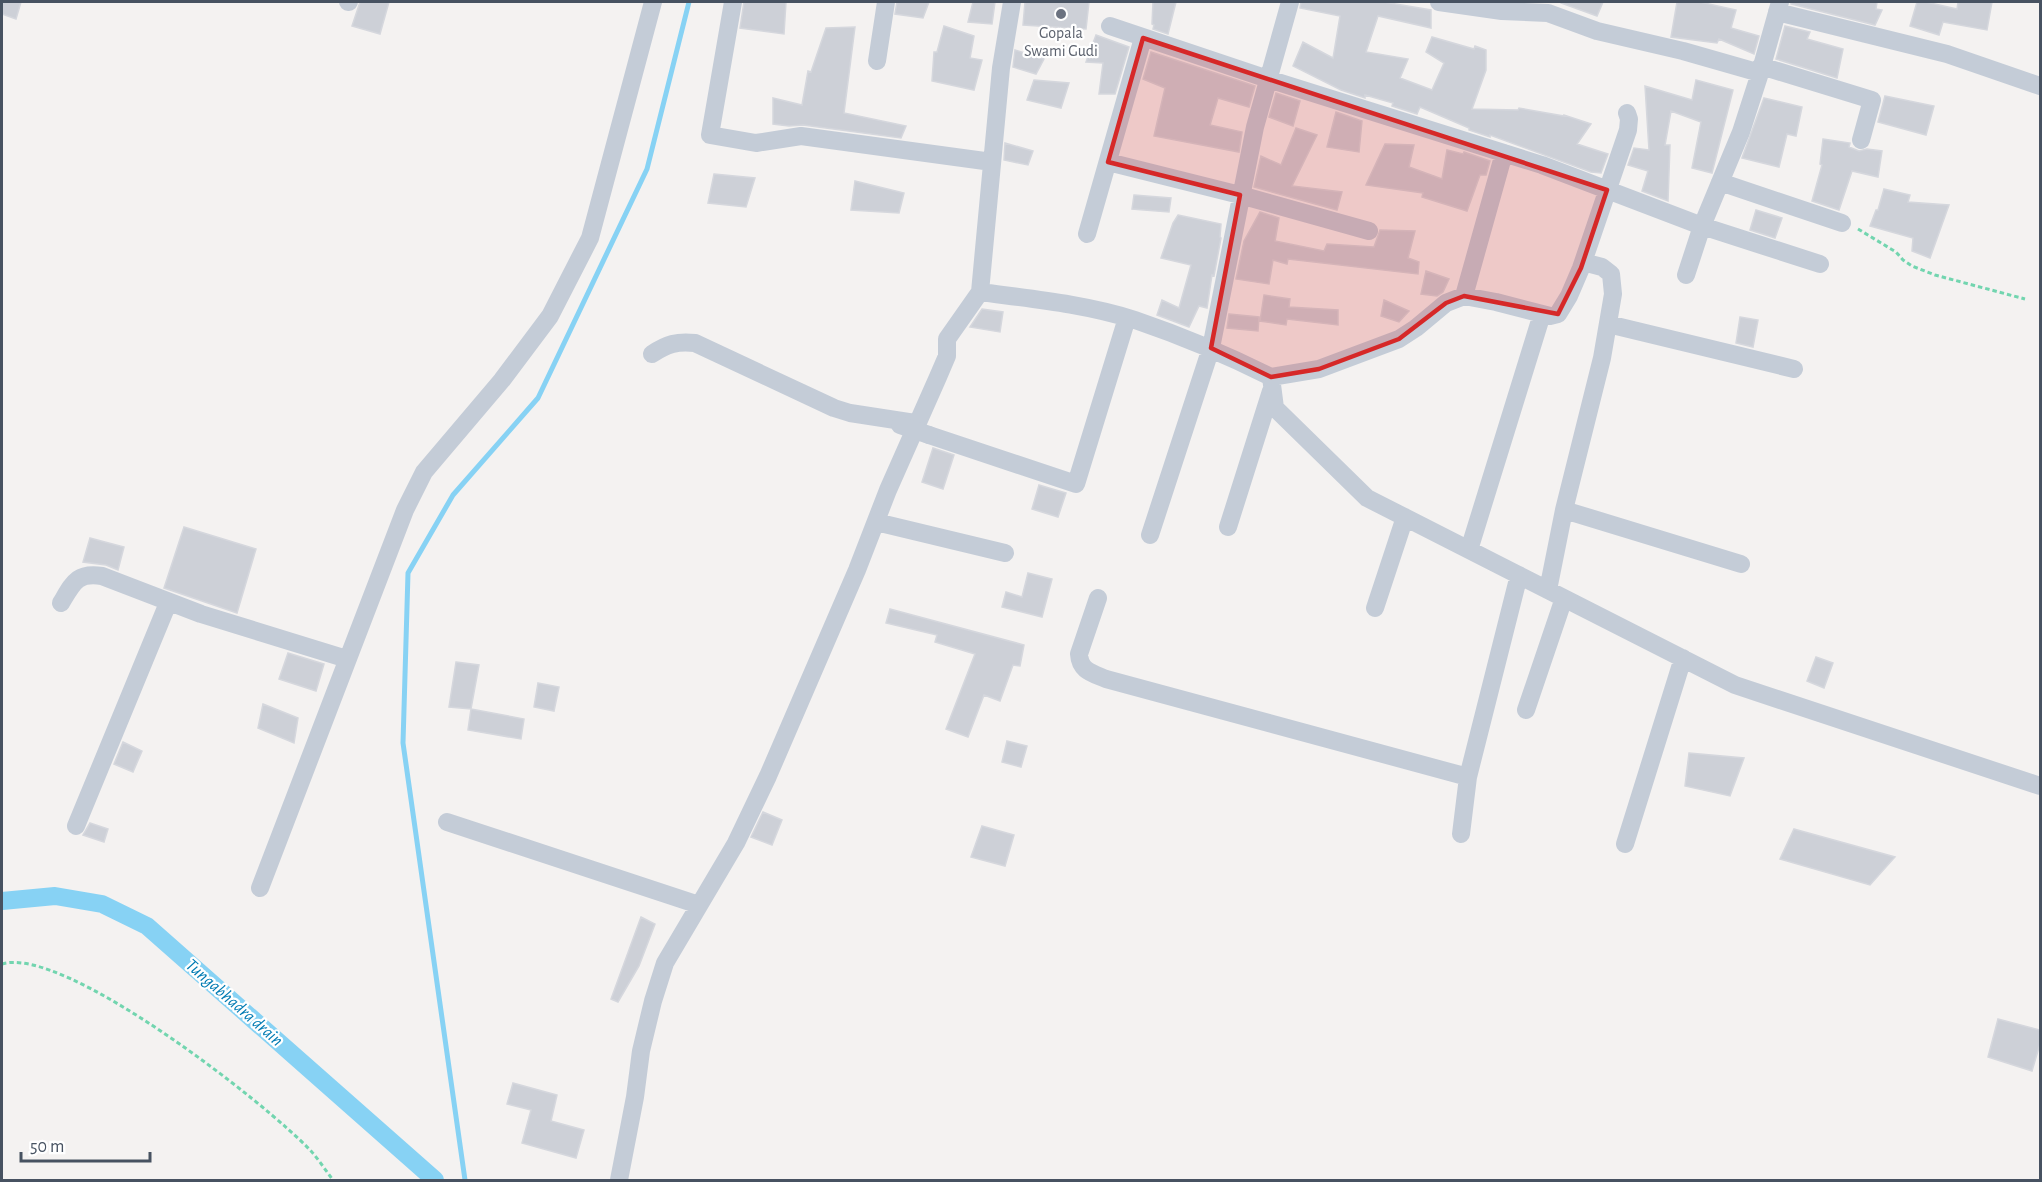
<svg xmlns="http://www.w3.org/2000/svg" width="2042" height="1182" font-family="'Alegreya Sans',sans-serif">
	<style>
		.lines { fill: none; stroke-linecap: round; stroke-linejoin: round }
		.stream { stroke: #87d2f4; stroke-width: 5 }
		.canal { stroke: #87d2f4; stroke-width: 18 }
		.building { fill: #cdd0d7; stroke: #d5d7dd; stroke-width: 1.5 }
		.path { stroke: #72d5af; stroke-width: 3; stroke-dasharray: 4.5 3; stroke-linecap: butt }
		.street { stroke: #c4ccd7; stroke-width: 18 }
		.street-bridge { stroke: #c4ccd7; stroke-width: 18 }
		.marked { fill: #d62828; fill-opacity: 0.2; stroke: #d62828; stroke-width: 4.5; stroke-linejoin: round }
		.worship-dot { fill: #6b7280; stroke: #fff; stroke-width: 2 }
		.labels { text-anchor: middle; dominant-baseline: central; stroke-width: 4.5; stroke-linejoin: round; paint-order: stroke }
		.worship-label { font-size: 16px; fill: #5b616d; stroke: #fff }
		.water-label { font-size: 18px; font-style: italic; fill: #017bb3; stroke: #fff }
	</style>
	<rect width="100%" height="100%" fill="#f4f2f1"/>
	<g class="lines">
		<path class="stream" d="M465,1180L403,743L408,573L453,495L538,398L647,169L689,2"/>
		<path class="canal" d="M2,901L55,896L102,904L147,926L435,1180"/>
	</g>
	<path class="building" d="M2,2H21L16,19L2,14Z
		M360,2H389L380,34L352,26Z
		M744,2H786L784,34L740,28Z
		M897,2H929L923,18L895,14Z
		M973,2H995L992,24L968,22Z
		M1025,2H1089L1086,29L1023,25Z
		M1153,2H1176L1168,34L1153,29L1154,25L1152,24Z
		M1301,2H1384L1431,10V28L1378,16L1366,52L1408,59L1400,78L1432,90L1444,63L1426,52L1432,37L1474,49L1475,46L1486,50V70L1472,109L1518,110L1519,108L1564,116V115L1591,124L1577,144L1608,154L1601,173L1591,172L1490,135V137L1469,130V128L1420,107L1417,114L1392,106L1393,103L1365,95V98L1341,90L1293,66L1303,42L1333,58L1340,16L1300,8Z
		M1561,2H1603L1597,16L1561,3Z
		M1677,2H1700L1736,10L1731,28L1759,36L1754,54L1719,39L1717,43L1671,37Z
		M1791,2H1877L1876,9L1882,10L1875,25L1791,4Z
		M1917,2H1926L1957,9L1958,2H1992L1987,30L1943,22L1939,35L1910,26Z
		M944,26L974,36L970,58L982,60L974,90L932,81L934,52H937Z
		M1785,26L1810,32L1807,39L1843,49L1837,78L1776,59Z
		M855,27L844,113L906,126L901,138L803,125L789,126L773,124V98L802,105L808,71L811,72L826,28Z
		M1096,35L1129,47L1115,94H1099L1103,63L1086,62Z
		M1015,50L1044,59L1036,74L1013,67Z
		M1151,52L1255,86L1249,107L1218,98L1210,125L1242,132L1239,152L1154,136L1165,88L1143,79Z
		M1034,80L1069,83L1061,108L1027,100Z
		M1696,80L1733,90L1712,173L1692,168L1701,122L1671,111L1665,145H1670L1668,201L1642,191L1648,171L1628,165L1634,148L1649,150L1645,86L1692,100Z
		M1276,93L1300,101L1293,126L1269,117Z
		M1885,96L1934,106L1926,135L1878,122Z
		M1764,98L1802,107L1796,136L1787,134L1779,167L1742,158Z
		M1336,112L1362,121L1359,152L1327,147Z
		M1296,128L1317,135L1292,186L1342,192L1337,210L1254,187L1261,156L1281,165Z
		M1823,139L1850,143L1849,147L1859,151L1867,149L1882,151L1878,177L1852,171L1839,210L1812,201L1822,165L1820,164Z
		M1005,143L1033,151L1028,165L1004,160Z
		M1385,144L1414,145L1409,167L1442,179L1447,150L1463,154L1464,152L1490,161L1486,175H1480L1467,211L1422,197L1423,193L1366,185Z
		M714,174L755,178L746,207L708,203Z
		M855,181L904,193L899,213L851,210Z
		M1884,189L1910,195L1908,202L1949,205L1930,258L1912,251L1913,238L1870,226L1876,210H1878Z
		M1134,195L1171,198L1169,212L1132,209Z
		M1756,210L1782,218L1775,238L1750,230Z
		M1260,212L1279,218L1275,241L1324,251L1327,244L1374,247L1380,230L1415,231L1408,258L1419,262L1418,274L1288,259L1287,264L1273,260L1269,284L1236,279L1244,241Z
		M1178,215L1221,224L1220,237L1221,238L1214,276L1212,275L1207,308L1199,306L1189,327L1157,315L1162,300L1179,308L1191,265L1161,258L1173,223Z
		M1426,271L1449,279L1443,292L1437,296L1421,294Z
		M1264,295L1290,299L1289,307L1338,310V325L1287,319L1286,325L1260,321Z
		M1384,300L1409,311L1399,322L1381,316Z
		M982,309L1003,312L1000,332L970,327Z
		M1229,314L1259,317L1258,331L1227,328Z
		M1740,317L1758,320L1753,347L1736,343Z
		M933,448L954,455L943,489L922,482Z
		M1039,485L1066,493L1058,517L1032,509Z
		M184,527L256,549L237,613L164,588Z
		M90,538L124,547L118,570L106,565L83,562Z
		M1028,573L1052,579L1042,617L1002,607L1006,592L1022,597Z
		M890,609L1024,645L1020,666L1013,665L1000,701L984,695L968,737L946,729L975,654L935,642L937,635L886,623Z
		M288,653L324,664L316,691L279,679Z
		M1816,657L1833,663L1824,688L1807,681Z
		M456,662L479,665L471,709L449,707Z
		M538,683L559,687L554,711L534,707Z
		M263,704L298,718L294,743L258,728Z
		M471,709L524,719L521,739L468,730Z
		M1007,741L1027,746L1021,767L1002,762Z
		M123,742L142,751L133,772L114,764Z
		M1689,753L1744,758L1730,796L1685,786Z
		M763,812L782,820L772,845L751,837Z
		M90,823L108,829L104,842L83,835Z
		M982,826L1014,835L1005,866L971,857Z
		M1794,829L1895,857L1870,885L1780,859Z
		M641,917L655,924L639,966L618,1002L611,999Z
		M1998,1019L2040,1030V1044L2032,1071L1988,1057Z
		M513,1083L557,1095L551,1121L584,1130L576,1158L522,1143L531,1110L507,1104Z"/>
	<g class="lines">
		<path class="path" d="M1858,229L1896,252L1903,260L1912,266L1935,275L2025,299
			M2,964C64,945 267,1104 311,1151C319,1160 326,1171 333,1180"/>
		<path class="street" d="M348,2H349
			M733,2L710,135L756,143L801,136L992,162
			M1012,2L1001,68L980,292C1032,299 1085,304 1135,320C1182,336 1227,355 1271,377L1275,408L1367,498L1735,685L2040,786
			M1439,2L1502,11L1548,13L1597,31L1683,51L1760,73L1780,2
			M1777,12L1947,54L2040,86
			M1110,26L1268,79L1542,165L1702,226L1741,132L1760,73
			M877,61L886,2
			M1761,66L1872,100L1861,140
			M1108,162L1240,195L1369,231
			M1720,182L1842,223
			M1087,234L1143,38
			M1686,275L1702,226L1820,264
			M1464,296L1504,153
			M1608,324L1794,369
			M652,354C667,344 677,341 695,343L834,408L850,413L915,423
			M1271,377L1319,369L1399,339L1416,328L1446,303L1464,296L1496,302L1550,316L1558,314L1569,296L1581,268L1628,130L1629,119L1627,113
			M929,435L1076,484L1127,318
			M1564,510L1741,564
			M876,522L1005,553
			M1228,527L1271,391
			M1150,535L1211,348L1255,127L1290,2
			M1469,550L1542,314
			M1548,590L1564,510L1602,358L1613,294L1611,274L1602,267L1583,262
			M1098,598L1079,654C1080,671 1092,673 1106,679L1468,777
			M61,603C73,583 77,572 102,576L201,614L347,659
			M1375,608L1405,517
			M1526,710L1564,598
			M447,822L699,905
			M76,826L168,603
			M1461,834L1468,777L1519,575
			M1625,844L1683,658
			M260,888L405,510L424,472L502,380L550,316L590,238L653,2
			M619,1180L635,1097L641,1051L653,1001L665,963L736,843L768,776L857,570L888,490L938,377L947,356V339L980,292"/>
		<path class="street-bridge" d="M900,425L929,435"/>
	</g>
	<path class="marked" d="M1143,38L1607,190L1581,268L1558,314L1464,296L1446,303L1399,339L1319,369L1271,377L1211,348L1240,195L1108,162Z"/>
	<circle class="worship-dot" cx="1061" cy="14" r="6"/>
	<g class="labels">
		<g class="worship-label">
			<text x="1061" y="33">Gopala<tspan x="1061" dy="18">Swami Gudi</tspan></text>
		</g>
		<g class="water-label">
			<text transform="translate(234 1003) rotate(41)">Tungabhadra drain</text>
		</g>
	</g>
	<rect width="2042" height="1182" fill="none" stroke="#475261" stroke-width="6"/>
	<path d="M21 1152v9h129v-9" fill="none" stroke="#475261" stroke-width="3"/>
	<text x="30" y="1152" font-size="18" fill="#475261" stroke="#ffffff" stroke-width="4.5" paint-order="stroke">50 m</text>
</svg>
